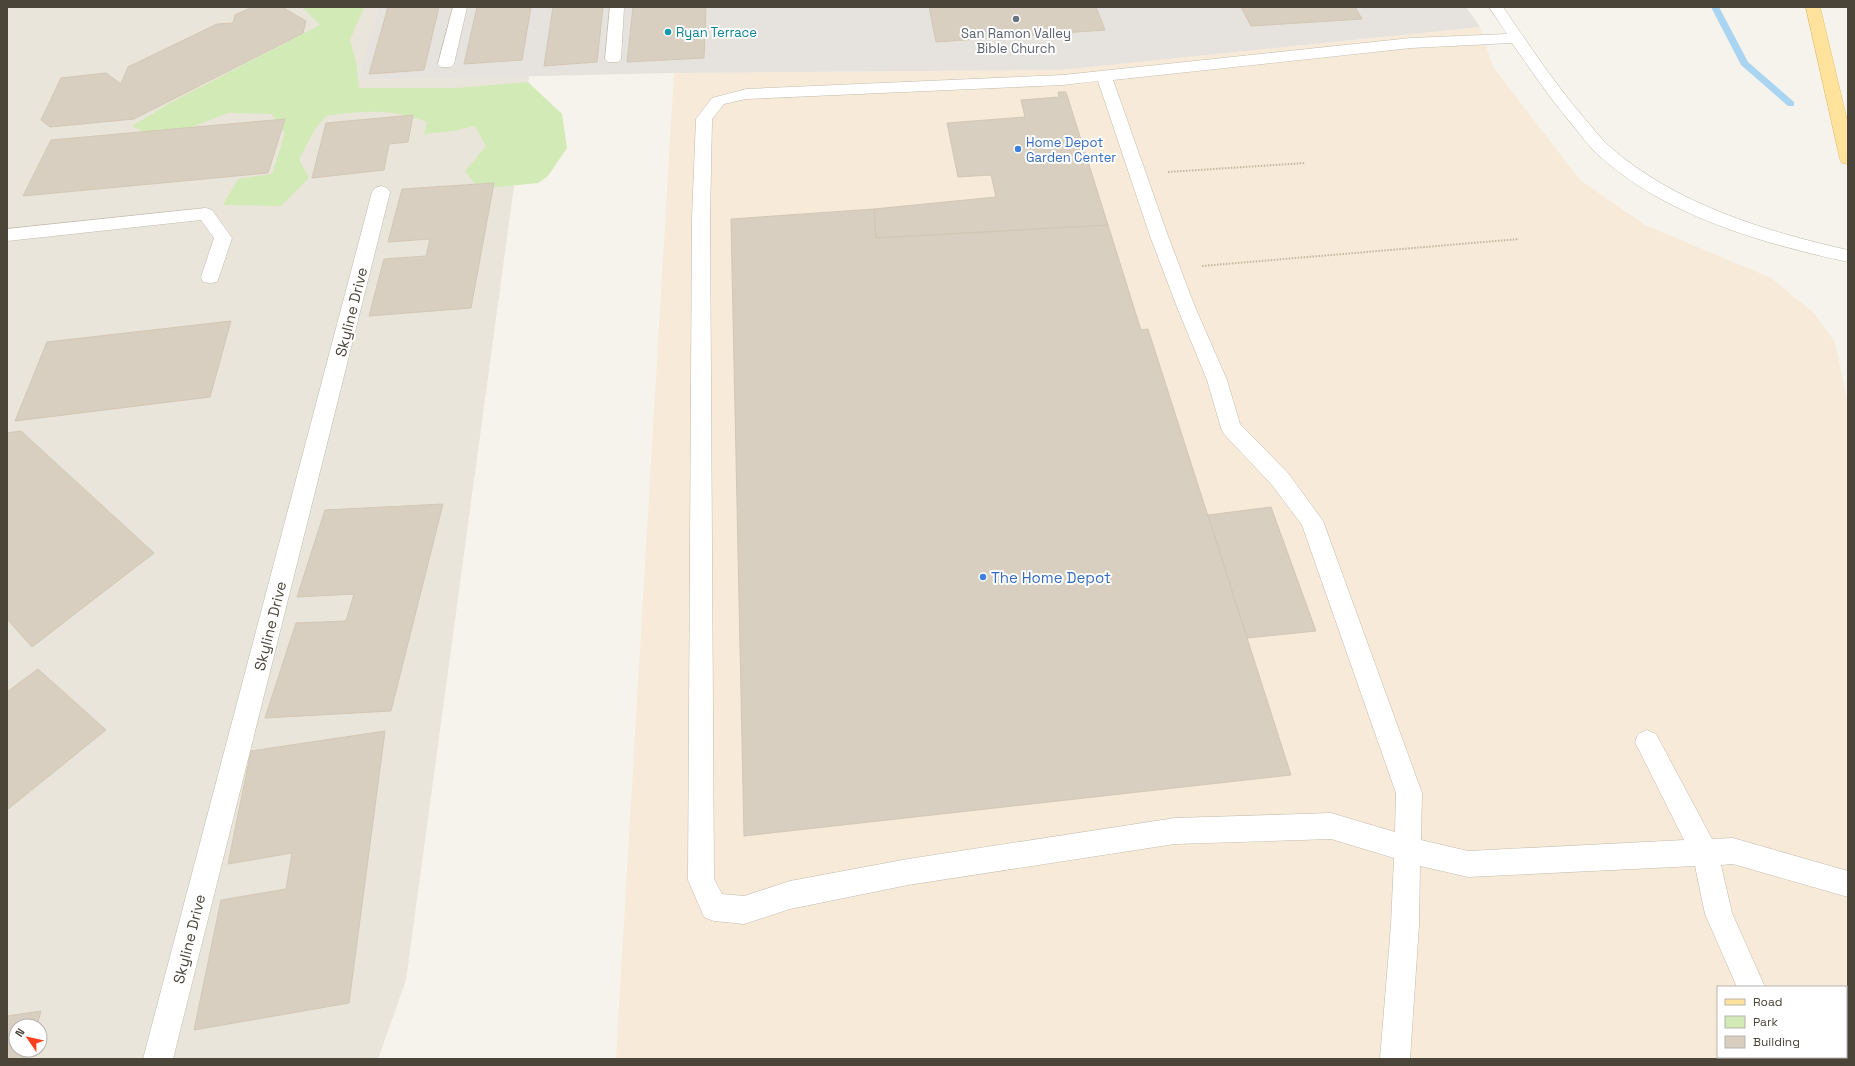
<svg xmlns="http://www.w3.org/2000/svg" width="1855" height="1066" font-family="'Space Grotesk',sans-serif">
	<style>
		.residential { fill: #eae5da; fill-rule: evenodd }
		.commercial { fill: #f7ead8; fill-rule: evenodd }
		.industrial { fill: #e6e2dd }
		.green { fill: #d2eab5 }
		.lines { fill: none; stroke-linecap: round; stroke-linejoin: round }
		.stream { fill: #a9d4f2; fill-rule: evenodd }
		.building { fill: #d8cfc1; stroke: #d3c7b4 }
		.minor-casing { stroke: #c2bbae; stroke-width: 1 }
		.major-casing { stroke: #e6c16a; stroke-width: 1 }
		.path { stroke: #c4b79f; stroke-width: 2; stroke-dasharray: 1.5 1.5; stroke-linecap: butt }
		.minor { fill: #fff; fill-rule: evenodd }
		.major { fill: #ffe39c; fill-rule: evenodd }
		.worship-dot { fill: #6b7280; stroke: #fff; stroke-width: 1.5 }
		.culture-dot { fill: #0f9aa8; stroke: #fff; stroke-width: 1.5 }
		.shop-dot { fill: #3f7fe0; stroke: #fff; stroke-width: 1.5 }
		.labels { text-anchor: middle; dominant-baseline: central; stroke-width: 4; stroke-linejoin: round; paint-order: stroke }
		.far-culture-label { font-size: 13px; fill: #0d838f; stroke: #fff; text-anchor: start }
		.far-worship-label { font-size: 13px; fill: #5b616d; stroke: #fff }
		.far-shop-label { font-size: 13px; fill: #366cbe; stroke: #fff; text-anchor: start }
		.street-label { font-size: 15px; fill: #4b4439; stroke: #fff }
		.shop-label { font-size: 15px; fill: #366cbe; stroke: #fff; text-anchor: start }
	</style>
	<rect width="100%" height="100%" fill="#f6f3ec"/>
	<path class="residential" d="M7,7H378L361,80L529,76L406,980L378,1059H7ZM16,1026H40V1050H16Z"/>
	<path class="commercial" d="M1480,27L1493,67L1580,180L1645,225L1771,278L1814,313L1835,342L1848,404V1059H616L674,73L1060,70ZM1718,987H1846V1057H1718Z"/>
	<path class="industrial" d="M378,7H1466L1480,27L1060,70L674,73L360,80Z"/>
	<path class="green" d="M302,7H364L350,40L356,61L359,88H457L528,82L562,114L567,148L548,176L538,183L479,189L465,171L486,146L475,126L453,131L424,134L427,122C389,108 365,111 326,116L315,129L299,159L309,178L281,206L223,205L238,179L272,174L285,133L272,114L228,113L192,127L144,132L132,126L170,103L320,25Z"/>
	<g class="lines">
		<path class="stream" d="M1711,7H1719L1748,62L1794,102V106H1788L1741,65Z"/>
	</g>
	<path class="building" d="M252,7H282L306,21L303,33L134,119L50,127L41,120L61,78L106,73L121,84L128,67L217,24L233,23L235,15Z
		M388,7H439L424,70L369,74Z
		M477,7H531L522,60L464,64Z
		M553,7H603L597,62L544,66Z
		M633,7H706L704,58L627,62Z
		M929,7H1096L1105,30L936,42Z
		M1241,7H1355L1362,19L1251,26Z
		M1058,92H1066L1108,225L876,238L874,209L996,197L991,175L958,177L947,123L1025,117L1021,100L1059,97Z
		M413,115L408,142L389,144L384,170L312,178L326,123Z
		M285,119L268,173L23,196L51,140Z
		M494,183L471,308L369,316L384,259L426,256L430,239L388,242L402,189Z
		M874,209L876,238L1108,225L1141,330L1148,329L1291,775L744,836L731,219Z
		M231,321L210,397L15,421L47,342Z
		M21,431L154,553L32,647L7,619V433Z
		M443,504L391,711L265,718L296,623L346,621L354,594L297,597L325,510Z
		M1271,507L1316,631L1247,638L1208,515Z
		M38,669L106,730L7,810V692Z
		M385,731L349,1003L194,1030L221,900L286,889L292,853L228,864L251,751Z
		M41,1011L37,1026H16V1050H29L27,1059H7V1016Z"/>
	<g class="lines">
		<defs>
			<path id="minor" d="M453,7H467L454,64L451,67H441L438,64Z
				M610,7H624L621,59L618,62H608L605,59Z
				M1489,7H1503C1529,45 1555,84 1585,119C1593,128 1600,138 1609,146C1675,204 1764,231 1848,250V262C1761,243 1665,216 1597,154C1589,146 1582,137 1575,128C1552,101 1532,72 1512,43L1411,48L1113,80L1168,236L1195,307L1227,380L1240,424L1288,473L1323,521L1422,793L1421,840L1468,851L1684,840L1635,742L1638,734L1647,730L1656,734L1712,839L1733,838L1848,871V897L1733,864L1721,865L1732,913L1765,987H1737L1705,914L1695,866L1468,877L1420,866L1419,925L1410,1059H1380L1391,925L1394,858L1331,839L1175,844L908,885L790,909L744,924L714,921L704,917L688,880L692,218L696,119L712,98L746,89L1063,75L1411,38L1507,34ZM1098,81L1150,236L1177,307L1207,380L1221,428L1224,434L1272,485L1302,525L1396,793L1395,832L1331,813L1175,818L908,859L790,881L744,896L722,894L714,879L710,218L712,119L724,104L746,99L1063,85Z
				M381,186L387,188L390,192L173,1059H143L372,192L375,188Z
				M206,208L212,210L232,238L219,277L217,282L210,283L203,282L201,277L214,238L201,220L7,241V229Z
				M1765,1057H1795L1796,1059H1766Z"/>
			<path id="major" d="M1806,7H1820L1848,124V164L1842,163L1840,159Z"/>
		</defs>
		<use href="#minor" class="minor-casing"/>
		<use href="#major" class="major-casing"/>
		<path class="path" d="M1168,172L1305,163
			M1202,266L1519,239"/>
		<use href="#minor" class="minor"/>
		<use href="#major" class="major"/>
	</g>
	<circle class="worship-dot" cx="1016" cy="19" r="4"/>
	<circle class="culture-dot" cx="668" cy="32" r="4"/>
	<g class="shop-dot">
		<circle cx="1018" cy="149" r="4"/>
		<circle cx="983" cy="577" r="4"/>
	</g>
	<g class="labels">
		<g class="far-culture-label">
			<text x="676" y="32">Ryan Terrace</text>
		</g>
		<g class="far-worship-label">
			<text x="1016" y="33">San Ramon Valley<tspan x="1016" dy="15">Bible Church</tspan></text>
		</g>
		<g class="far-shop-label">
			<text x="1026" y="142">Home Depot<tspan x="1026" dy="15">Garden Center</tspan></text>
		</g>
		<g class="street-label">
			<text transform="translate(351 312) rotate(-76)">Skyline Drive</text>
			<text transform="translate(270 626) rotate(-76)">Skyline Drive</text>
			<text transform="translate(189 939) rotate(-76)">Skyline Drive</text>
		</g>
		<g class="shop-label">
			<text x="991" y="577">The Home Depot</text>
		</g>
	</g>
	<rect width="1855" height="1066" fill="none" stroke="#4b4439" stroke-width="16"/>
	<rect x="1717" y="986" width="130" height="72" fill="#ffffff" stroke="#b7b4b0"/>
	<rect x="1725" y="999" width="20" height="6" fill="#ffe39c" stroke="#b7b4b0"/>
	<text x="1753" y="1006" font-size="12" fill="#4b4439">Road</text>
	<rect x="1725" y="1016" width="20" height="12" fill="#d2eab5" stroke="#b7b4b0"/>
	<text x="1753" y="1026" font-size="12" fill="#4b4439">Park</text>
	<rect x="1725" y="1036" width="20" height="12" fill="#d8cfc1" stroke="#b7b4b0"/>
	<text x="1753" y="1046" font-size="12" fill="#4b4439">Building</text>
	<g transform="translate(28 1038) rotate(304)"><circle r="19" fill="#ffffff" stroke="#b7b4b0"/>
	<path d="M0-3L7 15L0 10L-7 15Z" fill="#fc3f1d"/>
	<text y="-6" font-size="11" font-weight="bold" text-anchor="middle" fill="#4b4439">N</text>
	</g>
</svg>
